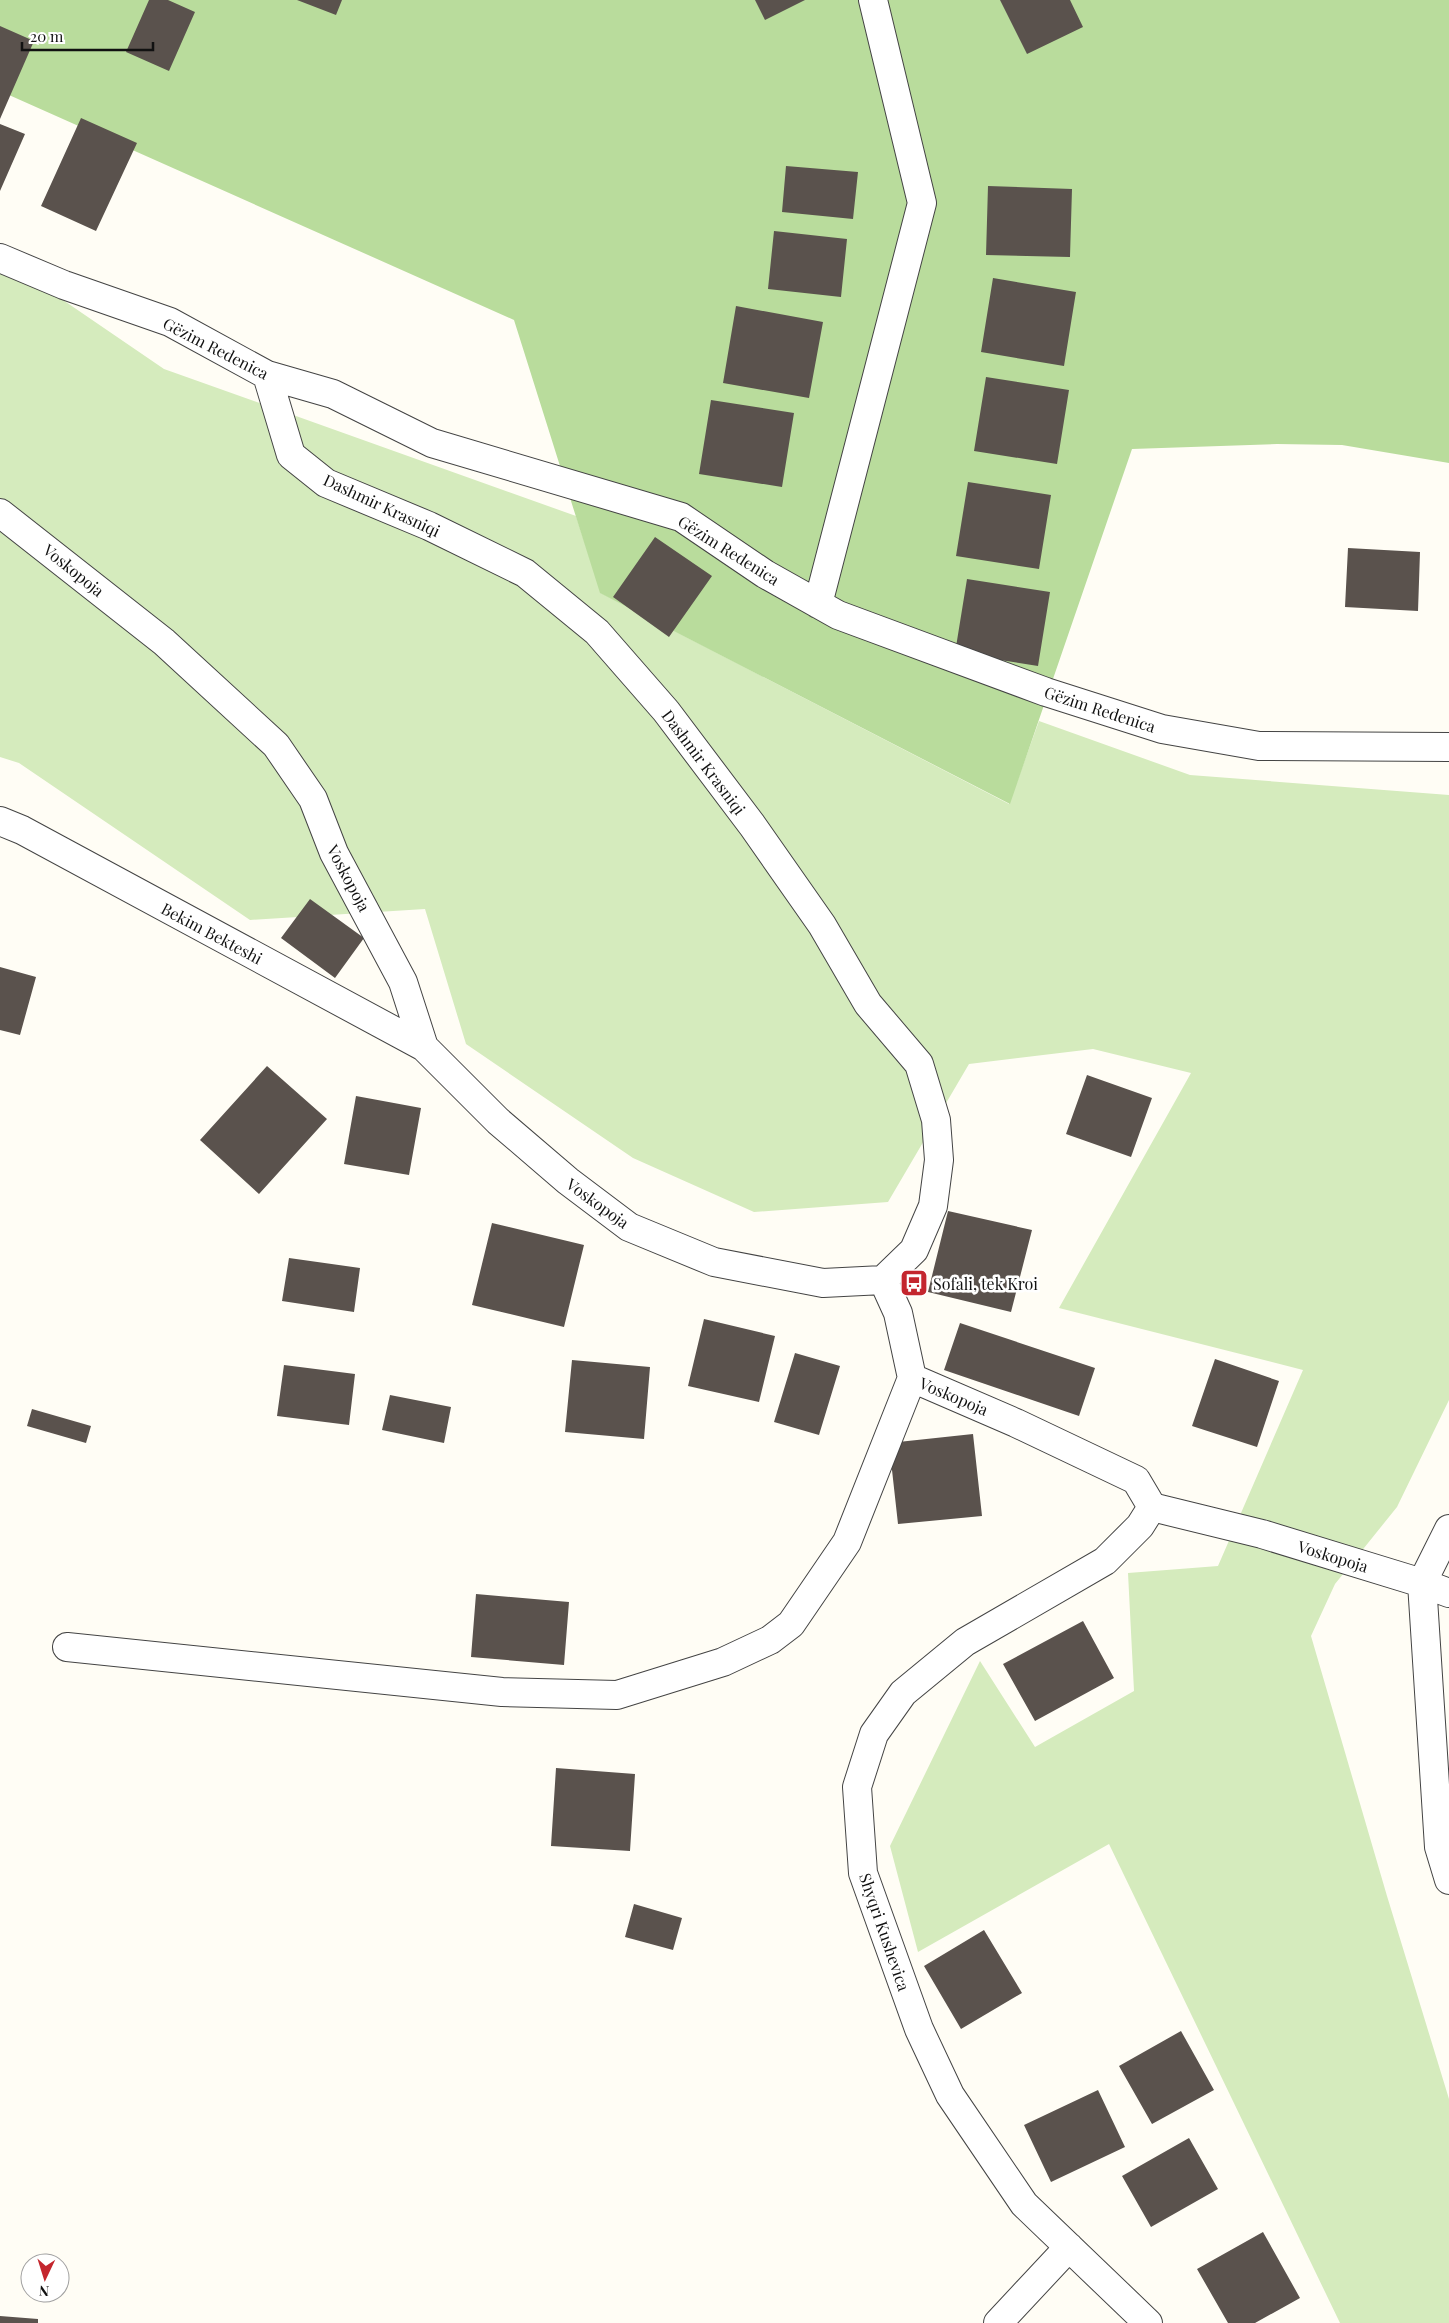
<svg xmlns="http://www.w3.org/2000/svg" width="1449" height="2323" font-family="'Playfair Display',serif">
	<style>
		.green { fill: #d5ebbd }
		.forest { fill: #b9dc9c }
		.building { fill: #5a524d }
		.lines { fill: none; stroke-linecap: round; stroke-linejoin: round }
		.minor-casing { stroke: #444; stroke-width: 30 }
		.minor { stroke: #fff; stroke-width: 28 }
		.labels { text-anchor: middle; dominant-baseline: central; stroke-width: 5; stroke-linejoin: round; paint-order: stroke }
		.street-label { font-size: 16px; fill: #111; stroke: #fff }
		.poi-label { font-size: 16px; fill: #111; stroke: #fff; text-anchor: start }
	</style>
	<rect width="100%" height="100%" fill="#fffdf5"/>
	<path class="green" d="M0,257L164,369L576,516L601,593L1009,804L1039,721L1190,775L1449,795V1400L1397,1507L1335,1584L1311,1636L1387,1896L1449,2099V2323H1340L1109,1844L918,1952L890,1846L980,1661L1035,1747L1134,1691L1128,1573L1218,1566L1303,1370L1059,1308L1191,1073L1093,1049L969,1064L888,1202L754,1212L633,1158L466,1044L425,909L250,920L19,763L0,757Z"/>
	<path class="forest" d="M0,0H1449V463L1342,445L1277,444L1132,449L1010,804L600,593L514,320L0,91Z"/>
	<path class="building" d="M149,0H168L195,12L169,71L126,52Z
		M297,0H342L336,15Z
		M755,0H805L765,20Z
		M1000,0H1070L1083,27L1027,54Z
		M0,26L34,41L0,119Z
		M81,118L137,143L96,231L41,206Z
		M0,124L25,134L0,191Z
		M786,166L858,172L853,219L782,212Z
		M988,186L1072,189L1070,257L986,255Z
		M774,231L847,239L841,297L768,289Z
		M993,278L1076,292L1064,366L981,352Z
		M736,306L823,322L809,398L723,383Z
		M986,377L1069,390L1057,464L974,451Z
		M711,400L794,413L782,487L699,474Z
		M968,482L1051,495L1039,569L956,556Z
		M655,537L712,576L669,637L613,597Z
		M1348,548L1420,552L1418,611L1345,607Z
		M967,579L1050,592L1038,666L955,653Z
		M310,899L364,938L335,978L281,938Z
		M0,967L36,977L20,1035L0,1030Z
		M267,1066L327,1119L259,1194L200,1140Z
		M1087,1075L1152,1098L1131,1157L1066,1134Z
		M356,1096L421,1108L409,1175L344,1164Z
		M948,1211L1032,1230L1011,1312L928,1292Z
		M492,1223L584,1245L564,1327L472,1305Z
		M289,1258L360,1268L354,1312L282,1301Z
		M704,1319L775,1336L759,1402L688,1386Z
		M960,1323L1095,1368L1079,1416L944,1370Z
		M795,1353L840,1366L819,1435L774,1422Z
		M1215,1359L1279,1381L1257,1447L1192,1426Z
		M572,1360L650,1367L644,1439L565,1432Z
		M284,1365L355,1374L349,1425L277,1416Z
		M390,1395L451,1407L444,1443L382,1430Z
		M32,1409L91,1426L86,1443L27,1426Z
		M973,1434L982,1516L898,1524L889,1443Z
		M476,1594L569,1602L564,1665L471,1657Z
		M1083,1621L1114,1678L1035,1721L1003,1664Z
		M556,1768L635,1774L630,1851L551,1846Z
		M634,1904L682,1918L673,1950L625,1937Z
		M984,1930L1022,1993L961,2029L924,1966Z
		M1181,2031L1214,2090L1152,2124L1119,2066Z
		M1098,2090L1125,2147L1051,2182L1024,2125Z
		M1189,2138L1218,2189L1151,2227L1122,2176Z
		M1263,2232L1300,2298L1255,2323H1228L1197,2269Z
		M0,2316L38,2319V2323H0Z"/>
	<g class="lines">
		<defs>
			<path id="minor" d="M0,258L64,285L170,322L267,375L333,394L432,443L681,517L765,574L838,615L1046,692L1162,729L1259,746L1449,747
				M267,375L291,455L326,483L429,526L525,573L597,632L666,711L752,825L822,925L868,1004L919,1064L936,1120L939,1160L933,1206L914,1250L883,1280
				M0,513L164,642L276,745L313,799L334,853L403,982L424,1047L498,1121L568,1181L629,1227L714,1262L823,1283L883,1280
				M818,604L922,203L873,0
				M0,821L22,830L424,1047
				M883,1280L898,1313L912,1378L1016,1423L1136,1480L1152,1507L1262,1534L1422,1583L1449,1593
				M1449,1529L1422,1583L1439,1847L1449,1880
				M67,1647L502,1692L617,1695L723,1662L770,1640L791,1624L847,1542L912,1378
				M998,2323L1069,2247
				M1148,2323L1024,2204L950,2095L919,2029L863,1873L857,1787L874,1734L903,1693L965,1642L1105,1561L1140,1526L1152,1507"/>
		</defs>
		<use href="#minor" class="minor-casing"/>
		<use href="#minor" class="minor"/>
	</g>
	<defs>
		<symbol id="bus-square" viewBox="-11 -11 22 22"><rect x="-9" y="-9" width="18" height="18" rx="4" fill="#c4262e" stroke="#fff"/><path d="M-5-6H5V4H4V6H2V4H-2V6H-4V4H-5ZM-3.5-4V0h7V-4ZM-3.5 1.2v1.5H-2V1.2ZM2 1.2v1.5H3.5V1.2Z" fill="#fff"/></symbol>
	</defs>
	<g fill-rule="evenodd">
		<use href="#bus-square" x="898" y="1267" width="32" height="32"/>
	</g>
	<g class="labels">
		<g class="street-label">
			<text transform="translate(216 348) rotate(27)">Gëzim Redenica</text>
			<text transform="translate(382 505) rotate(25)">Dashmir Krasniqi</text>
			<text transform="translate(729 550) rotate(32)">Gëzim Redenica</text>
			<text transform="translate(74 570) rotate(39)">Voskopoja</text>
			<text transform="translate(1100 709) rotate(18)">Gëzim Redenica</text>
			<text transform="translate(704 762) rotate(53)">Dashmir Krasniqi</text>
			<text transform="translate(349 878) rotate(62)">Voskopoja</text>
			<text transform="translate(212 933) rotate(28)">Bekim Bekteshi</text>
			<text transform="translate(598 1203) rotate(36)">Voskopoja</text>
			<text transform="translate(954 1396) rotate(23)">Voskopoja</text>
			<text transform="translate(1333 1556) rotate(17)">Voskopoja</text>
			<text transform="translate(885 1932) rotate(71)">Shyqri Kushevica</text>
		</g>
		<g class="poi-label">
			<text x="933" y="1283">Sofali, tek Kroi</text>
		</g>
	</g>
	<g transform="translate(45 2278) rotate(184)"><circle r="24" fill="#ffffff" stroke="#a0a0a0"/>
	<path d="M0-4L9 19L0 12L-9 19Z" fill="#c4262e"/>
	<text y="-8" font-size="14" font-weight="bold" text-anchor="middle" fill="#111111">N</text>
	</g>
	<path d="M22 42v8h131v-8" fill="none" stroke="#111111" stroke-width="2.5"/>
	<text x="30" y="42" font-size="15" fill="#111111" stroke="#ffffff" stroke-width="4" paint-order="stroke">20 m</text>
</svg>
